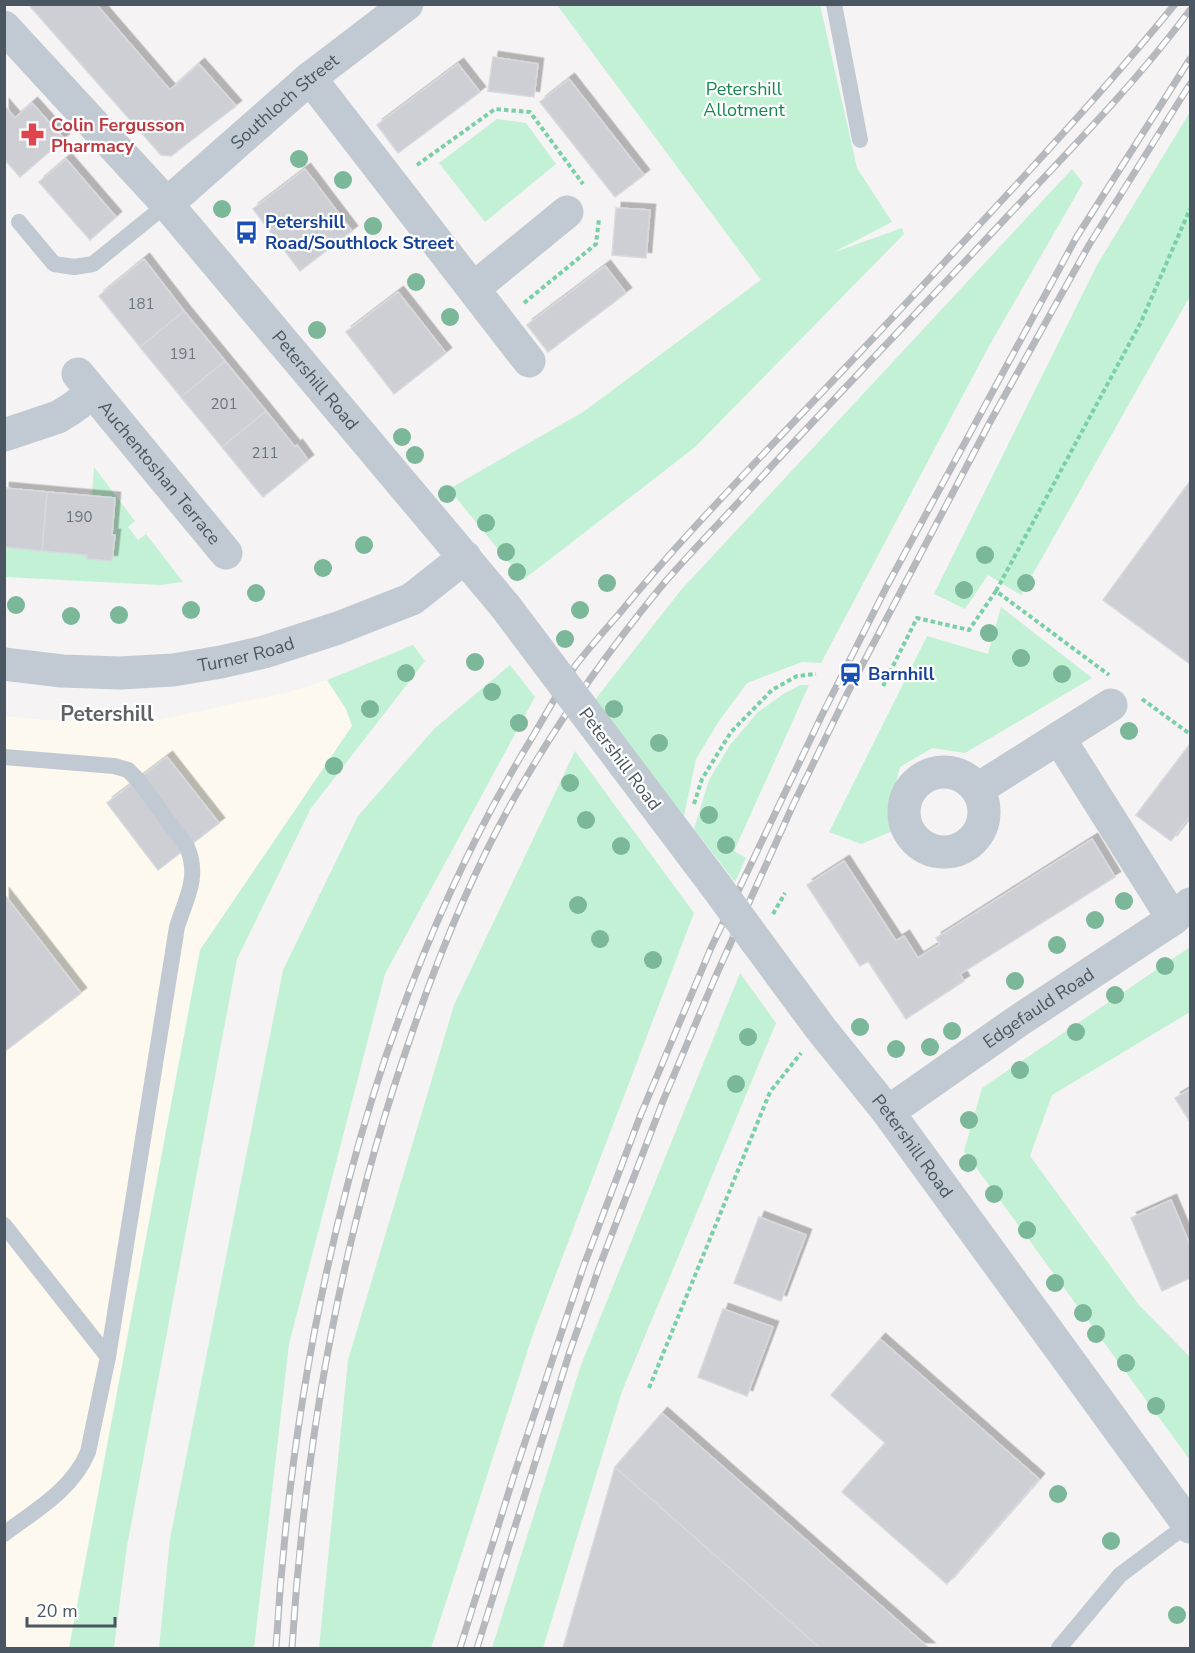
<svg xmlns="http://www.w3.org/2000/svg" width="1195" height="1653" font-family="'Nunito Sans',sans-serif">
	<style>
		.commercial { fill: #fdf9ef }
		.green { fill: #c3f1d5 }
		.building { fill: #cdcfd5; stroke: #d7d9de; stroke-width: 1.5; filter: url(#shadow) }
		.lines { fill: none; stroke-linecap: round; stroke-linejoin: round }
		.path { stroke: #7ad0a6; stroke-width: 4; stroke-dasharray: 4.5 3; stroke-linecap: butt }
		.service { stroke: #c1cad2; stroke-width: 16 }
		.minor { stroke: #c1cad2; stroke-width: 33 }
		.tertiary { stroke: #c1cad2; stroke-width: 33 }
		.rail-casing { stroke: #b5b8bd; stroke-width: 7 }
		.rail { stroke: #fff; stroke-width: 4.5; stroke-dasharray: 14; stroke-linecap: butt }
		.tertiary-bridge { stroke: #c1cad2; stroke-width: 33 }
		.tree { fill: #7bb799 }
		.labels { text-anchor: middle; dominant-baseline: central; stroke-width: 4.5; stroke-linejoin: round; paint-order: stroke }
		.number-label { font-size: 15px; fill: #6b747e }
		.park-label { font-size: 18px; fill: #17864f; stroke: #fff }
		.street-label { font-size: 18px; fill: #4a5661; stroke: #fff }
		.health-label { font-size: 18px; font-weight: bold; fill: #be3a42; stroke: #fff; text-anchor: start }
		.transit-label { font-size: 18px; font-weight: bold; fill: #164399; stroke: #fff; text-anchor: start }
		.quarter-label { font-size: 21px; font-weight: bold; fill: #5f6368; stroke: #fff }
	</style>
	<defs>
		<filter id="shadow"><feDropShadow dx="5.5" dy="-5.5" stdDeviation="0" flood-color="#0004"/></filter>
	</defs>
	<rect width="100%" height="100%" fill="#f5f3f3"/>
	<path class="commercial" d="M327,680L346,709L352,726L200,950L100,1485L78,1648H5L4,716L46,720L136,722L158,720L289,692Z"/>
	<path class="green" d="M557,5H820L857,168L892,222L832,253L902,228L904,234L694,448L523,580L449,489L583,412L761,280Z
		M1190,112V296L1021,595L988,575L965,609L934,594L1097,265Z
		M497,119L526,123L556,164L485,222L439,163Z
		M1072,169L1083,183L989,346L821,663L802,662L747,683L719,721L696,759L684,816L594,701L681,590Z
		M94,467L135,521L128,527L138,540L146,534L183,582L160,585L5,577L4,547L87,555V559L112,561L115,536L112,535L92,496Z
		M1001,607L1092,678L965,753L932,748L900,767L892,800L893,831L861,844L829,832L927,636L988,654Z
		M413,645L425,661L311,808L237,959L127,1546L114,1648H69L200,950L352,726L346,709L327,680Z
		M510,665L535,697L385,974L289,1344L254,1648H159L170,1539L283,970L358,816L434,729Z
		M800,685H809L734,851L746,858L735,882L694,829L709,780L730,745L758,712L782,695Z
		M575,751L694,913L533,1334L431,1648H319L348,1360L454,1005Z
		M1190,947V1012L1052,1095L1030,1156L1139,1305L1190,1357V1460L964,1151L982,1088Z
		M740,973L776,1023L622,1391L543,1648H492L581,1365Z"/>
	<path class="building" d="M28,4H96L170,90L199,64L236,106L171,156L161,155Z
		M493,57L538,64L534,97L488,91Z
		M458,64L480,92L398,153L377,125Z
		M569,79L644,175L615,197L540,102Z
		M32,103L64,139L20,177L4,159V105L15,118Z
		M66,159L116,217L90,240L39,182Z
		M305,169L352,231L300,271L253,209Z
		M616,208L650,210L646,258L612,255Z
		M144,259L184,311L140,347L99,296Z
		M605,266L626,293L548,352L527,325Z
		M398,292L446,353L394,394L346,332Z
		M184,311L225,361L181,397L140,347Z
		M225,361L266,411L222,447L181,397Z
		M266,411L295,447L297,445L308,460L263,497L222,447Z
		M1190,481V664L1103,600Z
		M4,488L47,492L42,551L4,547Z
		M47,492L115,498L112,535H115L112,561L87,559V555L42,551Z
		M1190,744V816L1171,841L1136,815Z
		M167,757L219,823L158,870L107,803Z
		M1092,839L1115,877L960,974L964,981L906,1019L868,961L860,966L807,885L844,861L896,941L904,936L918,958L940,944L936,938Z
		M4,894L81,993L4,1052Z
		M1190,1089V1122L1175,1098Z
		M1171,1200L1190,1245V1278L1162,1291L1131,1218Z
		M759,1217L806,1235L781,1301L734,1283Z
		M723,1309L773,1327L747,1396L698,1377Z
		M880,1339L1039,1479L947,1584L842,1492L885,1443L831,1395Z
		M662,1413L929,1648H820L615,1467Z
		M615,1467L820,1648H563Z"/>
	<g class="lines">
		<path class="path" d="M417,165L495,109L530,112L583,184
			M524,303L596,244L599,219
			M996,591L1141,322L1190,209
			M883,686L917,618L969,630L996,591L1109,675
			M1142,699L1190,734
			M694,804L702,779L731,732L772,690L797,676L816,674
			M773,914L785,893
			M649,1388L770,1092L801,1053"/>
		<path class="service" d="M834,4L860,140
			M19,222L54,264L74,267L93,264L167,204
			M4,757L114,766L128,770L138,780L187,847C200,877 186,898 177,927L108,1357
			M4,1225L108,1357L88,1452C73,1489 36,1510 4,1534
			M1059,1648L1120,1575L1188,1524"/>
		<g class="minor">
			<path d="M310,78L529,361"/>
			<path id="s1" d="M167,204L310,78L407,4"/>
			<path d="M474,288L567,212"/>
			<path id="s2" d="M78,374L226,553"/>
			<path d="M4,435L58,417L71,409L93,393"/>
			<path id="s3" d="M4,664L62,671L120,673L173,670L221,662L264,652L338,628L412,599L465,557"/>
			<path d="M1059,738L1173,919"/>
			<circle cx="944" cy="812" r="40"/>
			<path d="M978,789L1111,705"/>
			<path id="s4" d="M888,1112L1018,1021L1173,919L1190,904"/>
		</g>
		<g class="tertiary">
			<path id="s5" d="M4,27L167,204L505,606"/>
			<path d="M584,711L716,886"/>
			<path id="s6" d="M756,941L821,1029L888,1112L1190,1527"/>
		</g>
		<defs>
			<path id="rail" d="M276,1648C294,1339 368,1009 530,741C545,716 559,690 575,666C589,648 604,631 619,614C672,549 731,488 789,427C869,343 949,258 1028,172C1078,117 1128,62 1175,4
				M292,1648C305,1439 342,1232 412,1033C439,954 471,876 512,802C554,727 605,655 660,588C687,556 717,526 745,495C830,402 918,312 1004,220C1068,152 1134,85 1190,10
				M460,1648L515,1472L584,1265L641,1114L711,948L821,717L887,586L1076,238L1190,59
				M477,1648L569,1354L600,1265L663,1101L714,980L793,805L849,690L990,422L1089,245L1190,84"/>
		</defs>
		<use href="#rail" class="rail-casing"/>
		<use href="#rail" class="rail"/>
		<path class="tertiary-bridge" d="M505,606L584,711
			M716,886L756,941"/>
	</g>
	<g class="tree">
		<circle cx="299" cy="159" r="9"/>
		<circle cx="343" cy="180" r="9"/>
		<circle cx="222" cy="209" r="9"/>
		<circle cx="373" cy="226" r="9"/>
		<circle cx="416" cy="282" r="9"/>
		<circle cx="450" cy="317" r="9"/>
		<circle cx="317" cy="330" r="9"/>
		<circle cx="402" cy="437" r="9"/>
		<circle cx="415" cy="455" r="9"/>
		<circle cx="447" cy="494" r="9"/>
		<circle cx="486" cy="523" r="9"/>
		<circle cx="364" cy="545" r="9"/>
		<circle cx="506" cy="552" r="9"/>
		<circle cx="985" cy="555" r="9"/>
		<circle cx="323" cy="568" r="9"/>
		<circle cx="517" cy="572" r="9"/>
		<circle cx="607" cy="583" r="9"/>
		<circle cx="1026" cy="583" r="9"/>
		<circle cx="964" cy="590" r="9"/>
		<circle cx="256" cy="593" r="9"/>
		<circle cx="16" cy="605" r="9"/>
		<circle cx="191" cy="610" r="9"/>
		<circle cx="580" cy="610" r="9"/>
		<circle cx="119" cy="615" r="9"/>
		<circle cx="71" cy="616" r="9"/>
		<circle cx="989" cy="633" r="9"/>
		<circle cx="565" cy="639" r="9"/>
		<circle cx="1021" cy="658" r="9"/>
		<circle cx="475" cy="662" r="9"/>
		<circle cx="406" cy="673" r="9"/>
		<circle cx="1062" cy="674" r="9"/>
		<circle cx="492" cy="692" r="9"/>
		<circle cx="370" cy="709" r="9"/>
		<circle cx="614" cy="709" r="9"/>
		<circle cx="519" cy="723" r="9"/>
		<circle cx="1129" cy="731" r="9"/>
		<circle cx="659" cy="743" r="9"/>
		<circle cx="334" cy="766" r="9"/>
		<circle cx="570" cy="783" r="9"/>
		<circle cx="709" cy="815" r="9"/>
		<circle cx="586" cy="820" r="9"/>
		<circle cx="726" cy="845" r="9"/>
		<circle cx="621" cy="846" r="9"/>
		<circle cx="1124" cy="901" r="9"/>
		<circle cx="578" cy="905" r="9"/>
		<circle cx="1095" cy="920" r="9"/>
		<circle cx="600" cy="939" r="9"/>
		<circle cx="1057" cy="945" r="9"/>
		<circle cx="653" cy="960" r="9"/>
		<circle cx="1165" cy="966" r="9"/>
		<circle cx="1015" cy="981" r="9"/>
		<circle cx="1115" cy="995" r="9"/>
		<circle cx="860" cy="1027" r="9"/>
		<circle cx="952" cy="1031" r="9"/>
		<circle cx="1076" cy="1032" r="9"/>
		<circle cx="748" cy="1037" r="9"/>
		<circle cx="930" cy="1047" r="9"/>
		<circle cx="896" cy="1049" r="9"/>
		<circle cx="1020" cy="1070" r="9"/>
		<circle cx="736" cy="1084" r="9"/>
		<circle cx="969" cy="1120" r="9"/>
		<circle cx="968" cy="1163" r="9"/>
		<circle cx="994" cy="1194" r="9"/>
		<circle cx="1027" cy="1230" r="9"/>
		<circle cx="1055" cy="1283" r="9"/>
		<circle cx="1083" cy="1313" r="9"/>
		<circle cx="1096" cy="1334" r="9"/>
		<circle cx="1126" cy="1363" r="9"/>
		<circle cx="1156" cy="1406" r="9"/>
		<circle cx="1058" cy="1494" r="9"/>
		<circle cx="1111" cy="1541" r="9"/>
		<circle cx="1177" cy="1615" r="9"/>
	</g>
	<defs>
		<symbol id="pharmacy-bare" viewBox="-9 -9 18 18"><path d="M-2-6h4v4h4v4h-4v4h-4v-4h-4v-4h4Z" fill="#e0444e" stroke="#fff" stroke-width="2.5" paint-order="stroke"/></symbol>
		<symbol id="bus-bare" viewBox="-9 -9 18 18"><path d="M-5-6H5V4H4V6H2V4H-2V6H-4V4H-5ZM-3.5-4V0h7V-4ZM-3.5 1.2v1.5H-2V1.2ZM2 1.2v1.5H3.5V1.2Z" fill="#1a4fb4" stroke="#fff" stroke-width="2.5" paint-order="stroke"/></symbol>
		<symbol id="station-bare" viewBox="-9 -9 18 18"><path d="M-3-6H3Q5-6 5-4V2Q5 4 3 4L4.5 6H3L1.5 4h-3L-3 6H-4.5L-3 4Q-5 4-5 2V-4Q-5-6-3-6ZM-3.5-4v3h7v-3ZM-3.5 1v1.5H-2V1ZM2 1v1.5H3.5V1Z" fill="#1a4fb4" stroke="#fff" stroke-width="2.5" paint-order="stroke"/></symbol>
	</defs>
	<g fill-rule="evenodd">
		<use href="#pharmacy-bare" x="16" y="118" width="33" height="33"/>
		<use href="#bus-bare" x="230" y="216" width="33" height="33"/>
		<use href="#station-bare" x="834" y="658" width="33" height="33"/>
	</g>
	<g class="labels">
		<g class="number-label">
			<text x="141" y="304">181</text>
			<text x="183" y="354">191</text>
			<text x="224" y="404">201</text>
			<text x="265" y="453">211</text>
			<text x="79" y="517">190</text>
		</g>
		<g class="park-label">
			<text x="744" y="89">Petershill<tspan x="744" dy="21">Allotment</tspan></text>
		</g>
		<g class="street-label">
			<text stroke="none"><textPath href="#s1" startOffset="156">Southloch Street</textPath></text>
			<text stroke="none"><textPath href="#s5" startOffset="471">Petershill Road</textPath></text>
			<text stroke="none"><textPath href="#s2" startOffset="128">Auchentoshan Terrace</textPath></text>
			<text stroke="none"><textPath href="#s3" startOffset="244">Turner Road</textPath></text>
			<text transform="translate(620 759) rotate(53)">Petershill Road</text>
			<text stroke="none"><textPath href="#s4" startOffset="183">Edgefauld Road</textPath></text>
			<text stroke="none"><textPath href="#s6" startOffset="258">Petershill Road</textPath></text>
		</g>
		<g class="health-label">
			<text x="51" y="125">Colin Fergusson<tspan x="51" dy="21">Pharmacy</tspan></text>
		</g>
		<g class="transit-label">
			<text x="265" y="222">Petershill<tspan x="265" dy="21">Road/Southlock Street</tspan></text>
			<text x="868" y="674">Barnhill</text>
		</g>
		<g class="quarter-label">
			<text x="107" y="714">Petershill</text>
		</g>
	</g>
	<rect width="1195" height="1653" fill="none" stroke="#4a5661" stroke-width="12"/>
	<path d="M27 1617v9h88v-9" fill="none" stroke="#4a5661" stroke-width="3"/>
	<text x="36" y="1617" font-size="18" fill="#4a5661" stroke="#ffffff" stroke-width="4.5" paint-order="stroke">20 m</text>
</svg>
